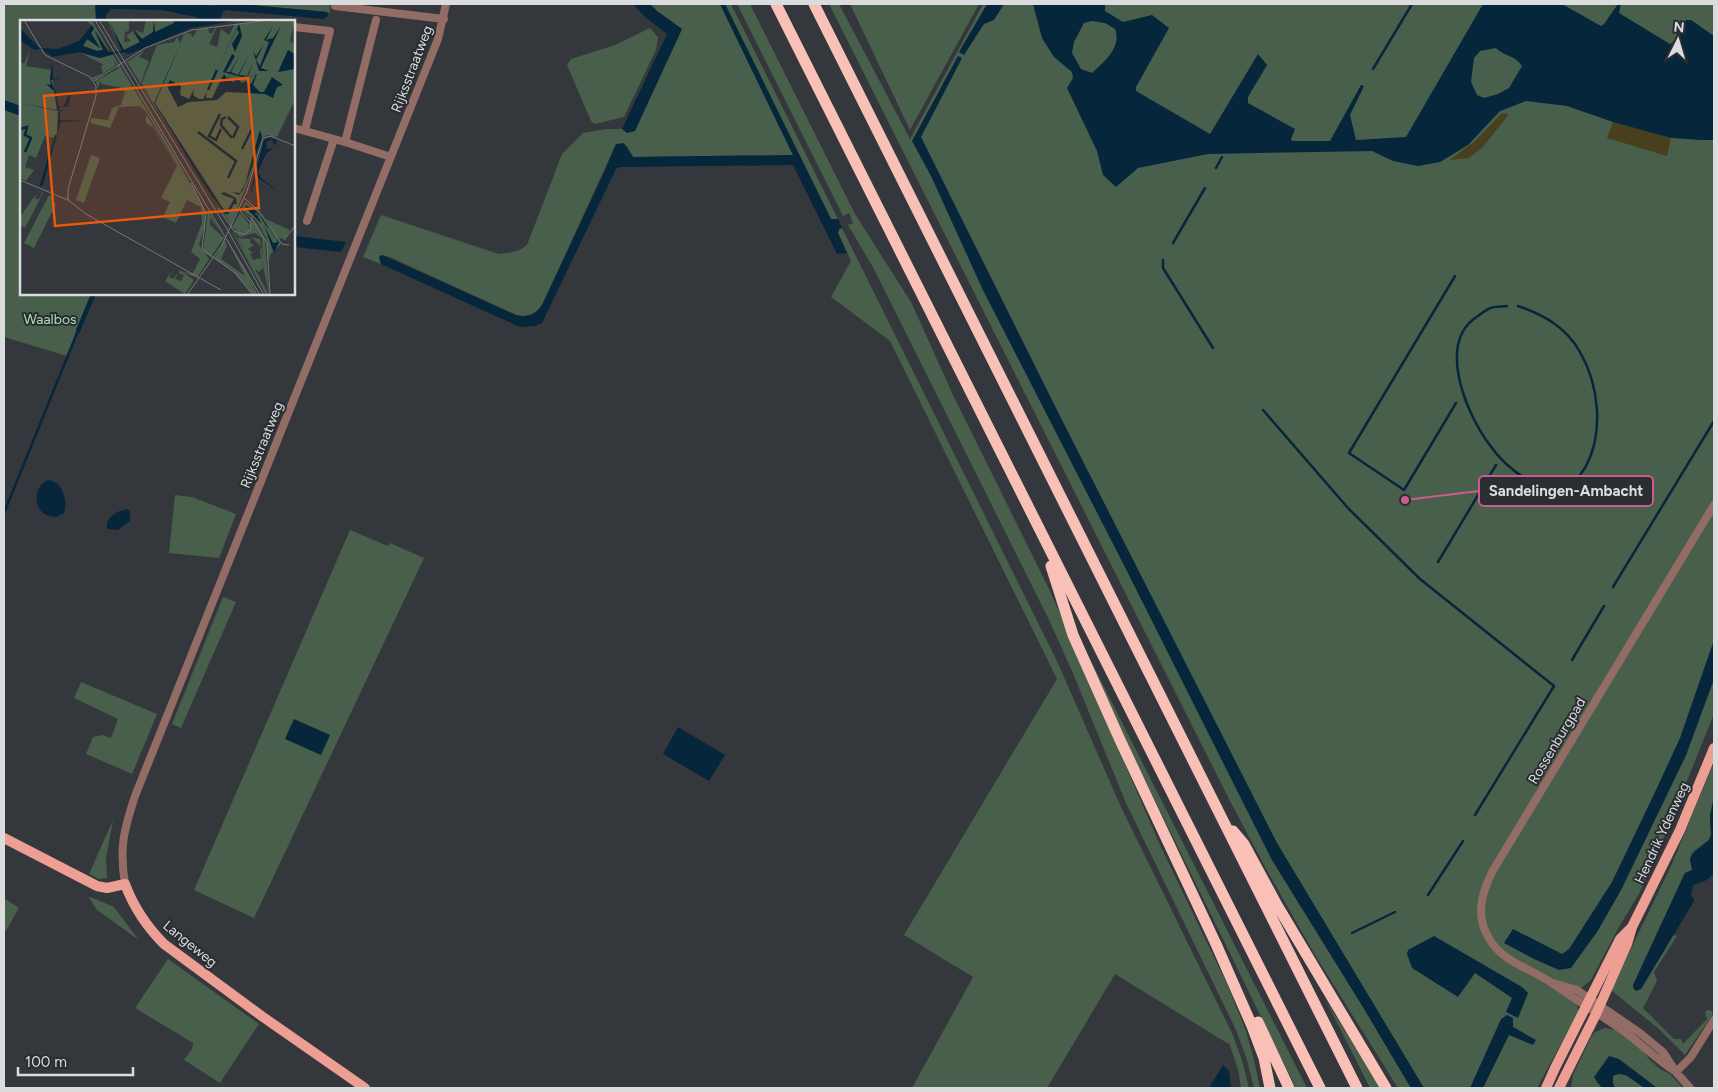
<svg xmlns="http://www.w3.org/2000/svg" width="1718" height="1092" font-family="Figtree,sans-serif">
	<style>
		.green { fill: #485f4b }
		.sand { fill: #473f1e }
		.water { fill: #06263b; fill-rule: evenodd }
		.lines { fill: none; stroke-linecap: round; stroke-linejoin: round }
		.stream { stroke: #06263b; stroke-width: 2.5 }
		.minor { stroke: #946c66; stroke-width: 8 }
		.major { stroke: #ee9f94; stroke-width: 10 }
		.highway { stroke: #f9c0b7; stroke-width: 11 }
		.labels { text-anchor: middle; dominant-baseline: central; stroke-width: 4; stroke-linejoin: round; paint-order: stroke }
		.street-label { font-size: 14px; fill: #dadcde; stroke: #2a2d31 }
		.park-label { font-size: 14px; fill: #aae0b2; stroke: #2a2d31 }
		.inset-river { fill: none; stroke: #06263b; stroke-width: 2.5 }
		.inset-road { fill: none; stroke: #76797c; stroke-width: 1 }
		.view { fill: #e8590c; fill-opacity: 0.15; stroke: #e8590c; stroke-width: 2.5 }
		.inset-edge { fill: none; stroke: #dadcde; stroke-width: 2.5 }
		.leader { fill: none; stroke: #ca5d89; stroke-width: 2 }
		.callout-dot { fill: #ca5d89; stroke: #2a2d31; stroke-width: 2 }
		.callout { fill: #2a2d31; stroke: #ca5d89; stroke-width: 2 }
		.callout-label { font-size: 15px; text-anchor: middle; font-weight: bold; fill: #dadcde }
	</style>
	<rect width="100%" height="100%" fill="#34373b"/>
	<path class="green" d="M4,4H99L101,21H21V294H91L76,330L75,337L67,356L4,337Z
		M240,4L330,5V13L327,12Z
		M650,4H720L793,155L633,157L627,146L616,144L543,303C537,314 528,318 516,315L390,257L382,255L379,257L381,264L363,257L381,215L499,254C510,253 518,252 527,245L562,154L583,133L607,129H622L627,133L662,71L682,29L657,11Z
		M725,4H731L838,219H831Z
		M737,4H750L855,214L911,302L954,397L1051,593L1160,845L1227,984L1246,1031L1254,1060L1260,1088H1254L1247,1060L1236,1030L1126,803L1072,671L1049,620L874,269L848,225L853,223L849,213L843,216Z
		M829,4H839L910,139L983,4H1714V672L1597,932L1622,888L1686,755L1714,679V714L1655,860L1639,894L1620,925L1591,980L1580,989L1570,985L1579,1011L1537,1088H1416L1278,851L949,215L983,290L1125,567L1272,860L1363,1007L1411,1088H1398L1315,955L1265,867L1230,801Z
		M850,4H979L910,130Z
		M650,28L658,37L656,50L624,117L595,124L591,121L567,65L571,59L615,45Z
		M842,228L1056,659L1121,807L1232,1033L1242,1060L1249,1088H1241L1238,1069L1229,1043H1227L1115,974L1047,1088H912L973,977L904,935L1057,679L890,341L831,297L851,261L838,233L839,229Z
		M175,495L192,497L236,514L219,558L169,553Z
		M350,530L388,546L390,543L424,558L254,918L194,890Z
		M223,597L236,602L181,728L172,724Z
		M1090,660V659L1307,1088H1296L1115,719Z
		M81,682L157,714L132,774L86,754L93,737L102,735L111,738L118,719L74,698Z
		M1714,762V797L1710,815L1711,834L1709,840L1694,851L1690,859L1692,870L1685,873L1683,877L1633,988L1641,989L1673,935L1677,936L1654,972L1657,981L1643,1008L1674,1039H1681L1683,1044L1707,1019L1705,1013L1707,1010L1712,1011L1713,1014L1685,1055L1659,1029L1611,990L1671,866Z
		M113,820L106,858L107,878L99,879L89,874Z
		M88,896L114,907L138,939L136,938L97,910Z
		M4,898L19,908L4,934Z
		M168,959L259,1024L220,1083L184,1060L192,1049L193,1043L135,1008Z
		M1325,999L1381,1088H1370Z
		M1605,1028L1617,1030L1640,1047L1650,1060L1660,1069L1670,1074L1683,1088H1657L1632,1069L1596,1081L1602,1088H1571L1573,1075L1591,1037L1595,1032Z
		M1618,1074L1625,1075L1645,1088H1615L1613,1083V1076Z"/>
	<path class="sand" d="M1502,113L1509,114L1483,147L1469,158L1450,160L1475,141Z
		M1613,122L1671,138L1667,156L1607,138Z"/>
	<path class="water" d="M95,4H195L215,6L216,4H240L327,12L328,16L323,19L226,10L223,12L219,21H200L196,17L162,10L111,9L106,15V21H96Z
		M633,4H650L657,11L682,29L635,131L627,133L622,129L667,34L645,17Z
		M720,4H725L831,219H838L842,228L839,229L838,233L847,253L837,254L793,165L619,167L616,169L542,323L535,326L520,327L381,264L379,257L382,255L516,315C528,318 537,314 543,303L603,175L616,144L624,143L633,157L793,155Z
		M987,4H1004L994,20L984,24L964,55L959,52Z
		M1033,4H1105V11L1123,22L1152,15L1169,28L1136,87V91L1210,134L1258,54L1267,65L1248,97V103L1295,129L1291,139L1292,141H1330L1361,85L1364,86L1350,115L1356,140L1406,137L1483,4H1562L1601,26L1604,24L1618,4H1621L1619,13L1670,44C1679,40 1682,28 1686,20H1691L1714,36V140H1701L1671,138L1613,122L1567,106L1526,101L1500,111L1468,145L1440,162L1418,166L1393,161L1372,151L1208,154L1138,168L1116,187L1103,175L1097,151L1067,88L1073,78L1072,72L1054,57L1042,38ZM1092,21L1105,23L1115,29C1122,47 1104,62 1092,73L1081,69L1072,53L1074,42L1084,23ZM1496,48C1505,57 1515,55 1522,66L1509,88L1498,94L1484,98L1477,95L1471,82L1474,58L1480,51Z
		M958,56L962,58L921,137L1061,418L1277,843L1424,1088H1411L1363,1007L1272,860L1125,567L983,290L931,176L912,141Z
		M4,100L21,106V116L4,110Z
		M294,236L346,242L341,252L294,247Z
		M91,294H96L79,334L76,330Z
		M49,480C63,482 68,502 64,513L56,517C51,516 45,516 41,511C33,501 36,484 49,480Z
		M127,509L130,511V521L118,530L107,529C105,517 117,511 127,509Z
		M1714,640V679L1686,755L1622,888L1597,932L1571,968L1559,970L1534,959L1504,943L1513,929L1562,954L1569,949L1612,882L1656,790L1680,738Z
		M294,719L330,735L321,755L285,739Z
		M678,727L725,755L709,781L663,754Z
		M1714,797V873L1707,880L1693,885L1691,894L1694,901L1641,989L1636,991L1633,988V985L1683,877L1685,873L1692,870L1690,859L1692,854L1709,840L1711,835L1710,815Z
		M1434,936L1522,987L1528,993L1518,1018L1506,1012L1512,998L1475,973L1458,997L1412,968L1407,954L1408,950Z
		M1507,1015L1513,1018V1027L1536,1040L1533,1045L1509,1035L1483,1088H1470L1501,1019Z
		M1609,1056L1619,1059L1657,1088C1653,1088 1648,1089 1645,1088C1634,1083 1626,1069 1613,1076V1083L1615,1088H1602L1594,1077Z
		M1223,1065L1229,1071L1231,1088H1209Z"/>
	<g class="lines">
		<path class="stream" d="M1373,69L1412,4
			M1216,168L1222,157
			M1173,243L1205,188
			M1163,260V268L1213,348
			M1455,276L1349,453L1404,490L1456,403
			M1507,306C1502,307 1496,306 1491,308C1487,309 1482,313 1478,316C1436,342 1466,413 1489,444C1501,462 1519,476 1538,486
			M1518,306C1544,315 1566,327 1580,352C1599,385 1604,432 1586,466C1582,472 1578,480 1572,484C1566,489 1557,488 1550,489
			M1263,410L1348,508L1420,579L1554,686L1475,815
			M4,513L77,333
			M1438,562L1496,465
			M1613,587L1714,421
			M1572,660L1604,606
			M1428,895L1463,841
			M1352,933L1395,912"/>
		<path class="minor" d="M335,4V6L444,19
			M294,27L330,31L305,130
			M294,128L345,142L391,157
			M345,142L376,20
			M307,221L334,139
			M125,884C119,847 124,830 135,796L438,39L446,4
			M1553,983L1577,990L1640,1033L1663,1052L1676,1072L1690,1088
			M1676,1072C1658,1060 1642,1045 1625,1032C1601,1015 1576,1000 1552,983C1532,969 1504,963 1490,940C1475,917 1481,895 1492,872L1714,505
			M1676,1072L1691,1057L1714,1020"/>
		<path class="major" d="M4,838L97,886L107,888L125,884C134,908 146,926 164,944L263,1017L365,1088
			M1546,1088L1555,1068L1620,939L1631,928
			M1559,1088L1596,1014L1627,944L1632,927L1680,830L1714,748"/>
		<path class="highway" d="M776,4L1320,1088
			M814,4L1357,1088
			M1051,566L1073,635L1120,740L1216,944L1252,1026L1264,1058L1270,1088
			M1233,831L1244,844L1277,905L1386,1088
			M1258,1022L1289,1088"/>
	</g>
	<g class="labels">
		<g class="street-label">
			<text transform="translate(412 69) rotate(-69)">Rijksstraatweg</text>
			<text transform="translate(262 445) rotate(-68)">Rijksstraatweg</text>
			<text transform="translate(1557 741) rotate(-59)">Rossenburgpad</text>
			<text transform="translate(1662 833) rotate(-65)">Hendrik Ydenweg</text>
			<text transform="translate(190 944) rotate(39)">Langeweg</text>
		</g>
		<g class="park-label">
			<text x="50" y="319">Waalbos</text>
		</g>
	</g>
	<g transform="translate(20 20)">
		<rect width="275" height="275" fill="#34373b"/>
		<path d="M66,0H72L90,32L74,11L83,30L77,31L63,26L67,19L80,28L71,13L74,8ZM87,0H109V11L105,12L104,22L111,21L106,16L113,11L120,22L104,30L98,20L93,14L101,31ZM126,0H154L155,3L122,19L115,10L123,13ZM275,0L270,21L275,24V80L257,117L247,115L241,118L234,146L211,205L107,42L125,30L119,37L129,41L121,63L132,80L122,63L137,25L154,22L157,17L160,23L164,14L170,13L173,17L177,10L188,7L189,13H192L198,5L189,24L197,27L201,9L209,15L215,4ZM10,29L6,46L31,50L40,103L35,118L25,116L16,138L9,135L5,147L14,150L6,161L0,158V41L4,44ZM61,33L79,38L92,33L155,136L184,189L185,205L179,225L189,239L177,258L163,252L173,253L180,239L171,232L182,203L181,187L167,180L156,203L143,197L150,182L141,178L157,146L133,107L126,103V94L166,160L127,93L120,86L99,87L90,108L70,103L71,98L88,100L92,88L101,85L105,72L99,67L81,64L80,60L78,69L76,61L99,48L93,38L96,45L74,60L71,58L83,53L81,46L84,45ZM71,135L80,138L64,183L56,180ZM17,170L23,173L5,208L0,205V197L16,174L15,179H19L22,173ZM29,175L33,177L31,182L36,184L14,228L4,223ZM225,182L237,190L261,224L250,235L249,243L246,218L236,200L222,190ZM188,191L201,212L190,198V205L204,218L191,237L183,232ZM221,191L229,196L237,204L245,219L249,274L240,232L241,226L231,217L240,219L243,239L242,218L235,213L220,217L214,212L224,214L231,207L230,198ZM220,193L230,205L227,212L220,213L212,207ZM246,199L270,210L265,219L257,218ZM211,209L225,230L218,218L231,219L230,223L234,225L228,229L233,233L230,234L233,240L241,238L243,248L239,252L235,249L249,275H246ZM206,218L224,248L238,275H234L211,249L194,239L205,220L207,226L201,239L225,256ZM154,248L149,257L153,259L158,253L155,259L161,261L164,255L159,253L160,250L174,260L165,274L145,261Z" fill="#485f4b"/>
		<path d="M88,0L104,30L120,22L113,11L122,19L133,12L134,0L135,12L154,3V0L215,1L171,8L109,34L103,32L80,38L60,32L32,37L22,29L15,30L0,21L1,9L19,28L38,29L59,21L72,5L74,9L71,13L80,28L67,19L63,26L77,31L83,30L75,10L88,32L102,31ZM219,4L222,16L215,32L212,24L219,13L217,9L197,49ZM253,6L246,20L253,18L261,6L241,48L249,51H239L233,31L236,36L244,24L236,40L240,46L249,22L244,20ZM165,14L135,83L206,193L214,179L201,174L204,172L216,178L217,184H214L208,194H205L184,165L134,83ZM268,30L275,34V49L258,52ZM221,33L211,52L218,55L230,33L219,55L227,56L233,43L228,56L222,57L203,52L212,34L215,36L206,52H210ZM32,40L33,59H38L39,55V59L31,60L36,74H63L51,75L48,87H43L48,76H37L38,85L41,87L38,90H44L40,91V100L67,101L41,102L37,115L38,91L0,83L37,90L34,71L26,64L31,65L30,59ZM204,54L207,59L210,55L208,59L214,62L217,58L222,63L225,61L231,64L236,55L227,58L237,54L233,65L240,72H244L252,57L263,65L257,67L253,78L245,74L206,72L197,80L169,82L158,87L147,66L150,60L161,66L160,75L169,79L174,69L173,75L179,79H183L187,72L186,78H192ZM240,110L242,116L232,148L223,170L219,175L212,172L220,173L225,164ZM249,118L257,120L255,126L252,120L246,122L247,129L253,128L246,134L238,151L241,158L260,173L237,157L229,177L244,120ZM226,185L235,190L242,198L255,218L259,222L254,233L244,205L253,223L258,222L254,217L249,209L246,206L240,196L236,193L234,194L237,195L242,204L225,187Z" fill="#06263b"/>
		<path class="inset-river" d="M188,70L197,50M200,94L189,116L196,120L201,109M206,97L202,99L201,105L212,118M208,97L218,107L213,118M0,109L7,107L5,115L11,118L5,132M178,112L216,141L208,158M222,129L233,107M21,166L36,115"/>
		<path class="inset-road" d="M4,0L25,35L70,57L76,66V76L48,169V180M75,0L240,275M79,0L207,209L244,275M74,61L125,28L172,10L250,0M0,160L48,180L66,194L201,270M171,163L186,193L182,229L215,253L233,275M227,171L243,118L251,116L275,126M224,178L239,191L262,224L269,225M198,188L214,211L224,214L230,210L231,203L219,190M231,197L247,223L250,275M264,220L275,206M167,275L202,225L228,169"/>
		<path class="view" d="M228,58L239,188L35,206L24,76Z"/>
		<rect width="275" height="275" class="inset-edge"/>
	</g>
	<path class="leader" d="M1405 500L1479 491"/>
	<circle class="callout-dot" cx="1405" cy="500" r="5"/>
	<rect class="callout" x="1479" y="476" width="174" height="30" rx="5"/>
	<g class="callout-label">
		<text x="1566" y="496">Sandelingen-Ambacht</text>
	</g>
	<rect width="1718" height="1092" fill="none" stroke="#dadcde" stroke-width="10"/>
	<g transform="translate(1678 40) rotate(5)" stroke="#2a2d31" stroke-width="4" paint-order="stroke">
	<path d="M0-4L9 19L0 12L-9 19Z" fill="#dadcde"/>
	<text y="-8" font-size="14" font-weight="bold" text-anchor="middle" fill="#dadcde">N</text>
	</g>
	<path d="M18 1067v8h115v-8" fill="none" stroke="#dadcde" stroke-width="2.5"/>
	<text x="25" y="1067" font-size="15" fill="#dadcde" stroke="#2a2d31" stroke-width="4" paint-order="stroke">100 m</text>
</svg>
